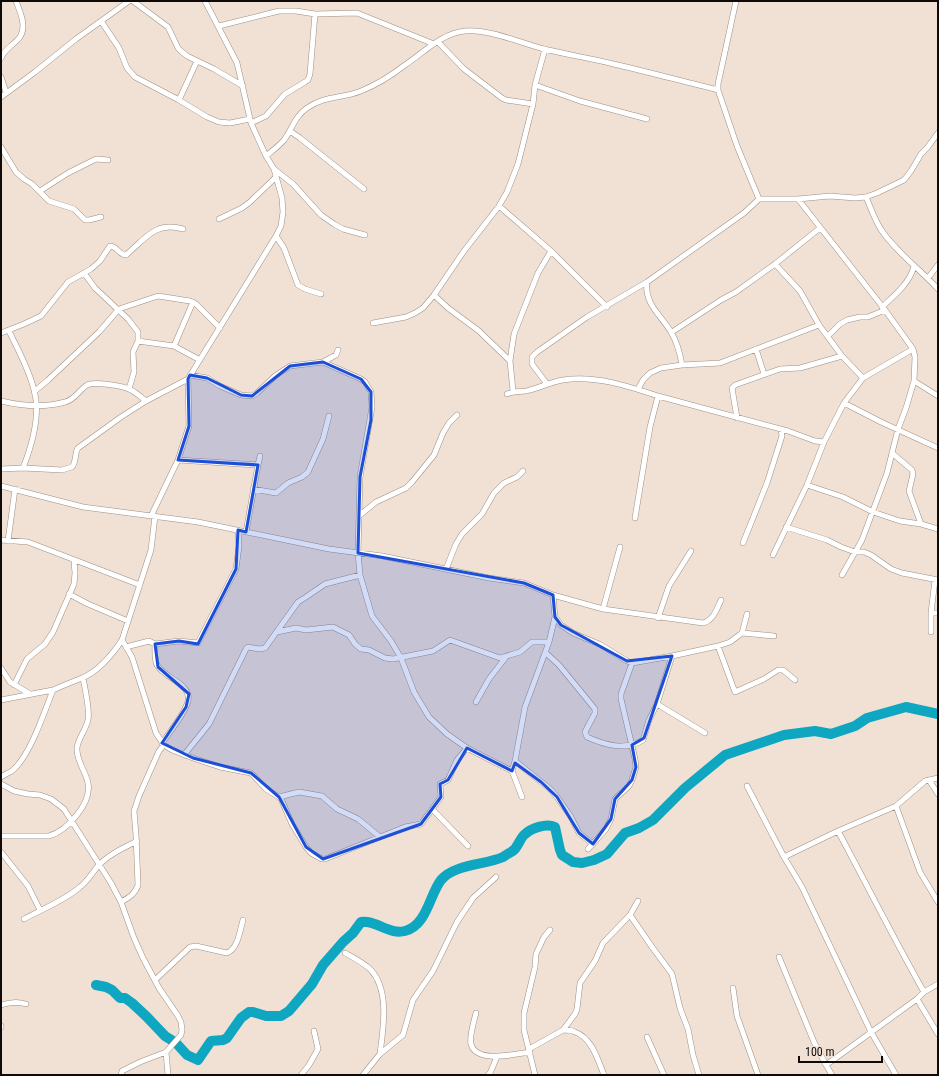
<svg xmlns="http://www.w3.org/2000/svg" width="939" height="1076" font-family="'Roboto Condensed',sans-serif">
	<style>
		.lines { fill: none; stroke-linecap: round; stroke-linejoin: round }
		.river { stroke: #0ea6c0; stroke-width: 10 }
		.minor-casing { stroke: #9e8f83; stroke-width: 6 }
		.minor { stroke: #fff; stroke-width: 5 }
		.marked { fill: #1d4ed8; fill-opacity: 0.2; stroke: #1d4ed8; stroke-width: 3; stroke-linejoin: round }
	</style>
	<rect width="100%" height="100%" fill="#f0e1d4"/>
	<g class="lines">
		<path class="river" d="M96,985L106,987L112,990L120,998H125L132,1003L147,1017L165,1036L173,1041
			M177,1044L187,1055L198,1060L211,1041L223,1040L227,1038L241,1018L249,1012H253L266,1016H281L289,1011L312,984L323,965L343,942L353,933L361,922C376,920 389,935 405,931C427,925 429,896 441,880C454,864 486,865 503,857C506,855 511,852 514,850C518,846 520,839 524,835C531,828 546,823 555,827L560,850L562,855L573,862L582,863L594,860L607,854L625,833L639,828L653,820L685,788L725,755L784,735L815,731L831,734L855,726L867,718L906,707L938,714"/>
		<defs>
			<path id="minor" d="M133,1L168,27L178,48L181,51L187,56L214,69L243,86
				M736,1L718,84V90L737,146L759,199
				M101,21L119,48L127,68L135,77L179,100L207,117L219,122L230,123L250,119
				M219,26L279,11H296L315,14L357,13L434,44
				M438,42L464,69L502,98L506,100L533,104
				M1,58C5,48 14,45 20,37C27,26 20,12 16,1
				M1,77L6,92
				M535,85L580,101L647,119
				M1,97L35,72L76,39L129,1
				M179,100L197,61
				M251,123L266,116L285,94L305,82L308,80L310,74L315,14
				M290,131L300,138L364,189
				M1,147L16,172L24,179L32,184L49,201L74,209L85,220H89L101,217
				M266,156C272,151 279,146 284,140C293,128 294,117 307,108C326,95 341,99 361,91C376,85 392,75 405,65C423,53 442,33 465,31C490,29 520,43 544,49C569,55 594,59 618,65C652,73 685,82 718,90
				M274,169L293,184L321,215L334,224L343,229L365,235
				M40,191L68,173L96,159L108,160
				M866,197C871,208 875,221 882,231C897,253 920,269 938,289
				M798,199L885,310L913,349L915,357L914,381L906,408L898,429L887,473L862,540L842,575
				M499,206L551,251L607,307
				M219,219L242,208L250,202L276,177
				M276,236L284,248L298,285L305,289L321,294
				M775,264L800,291L819,325L842,356L863,378
				M84,273L95,288L128,319L138,332V341L133,352L134,372L129,389
				M928,278L938,265
				M647,282C644,304 661,315 671,332C677,342 680,353 682,365
				M434,295L448,308L479,331L510,361
				M882,307C895,295 910,283 914,266
				M373,323L406,317L415,313L423,308L434,295L464,251L499,206L507,192L518,164L533,104L535,85L545,49
				M9,331C18,350 29,369 34,390C41,414 32,445 23,468
				M672,332L721,300L736,292L775,264L820,228
				M1,333L24,324L41,316L68,282L91,269L100,261L110,246C117,246 119,255 126,255C145,239 155,221 183,229
				M828,336L840,324L847,320L860,317H868L885,310
				M138,341L174,346L200,360
				M174,346L193,302
				M756,349L764,374
				M323,362L361,379L365,382L371,392L372,407L360,477L358,553L360,575L372,616L391,641L401,658L414,692L429,717L447,734L467,748L512,771
				M190,375L207,378L220,386L241,395L252,396L257,393L275,376L290,366L323,362L336,355L338,350
				M914,381L938,396
				M547,384L532,364V357L537,352L587,317L647,282L744,213L759,199H798L830,196L855,198L866,197L877,193L904,180L911,171L921,154L927,148L938,133
				M638,389L643,380L650,373L661,368L682,365L720,363L819,325
				M35,391L48,380L99,332L118,310L122,308L158,296L190,301L196,304L220,328
				M513,391L510,361L514,334L538,273L551,251
				M507,394C516,390 522,393 530,390C541,387 551,382 563,380C595,375 628,386 658,396L788,431L815,441L824,442
				M1,401C22,406 44,408 65,402C75,400 79,390 87,385C94,381 124,386 131,390C137,393 142,398 146,401
				M844,403L881,422L938,448
				M737,418L732,388L735,385L780,369L800,368L842,356
				M892,453L912,470L913,474L909,491L921,524
				M178,460L258,465
				M1,469L23,468L62,470L72,467C77,461 74,454 78,448L121,417L146,401L188,379L276,236L281,226L283,212L282,198L274,169L266,156L251,123L237,63L205,1
				M807,485L843,497L873,512L900,521L921,524L938,529
				M1,486L83,507L198,522L329,549L382,556L489,578L524,583L553,595L555,617L561,625L573,633L599,644L627,661L632,663L672,656L718,646L730,642L742,633L774,636
				M253,489L276,493L288,483L302,477L308,472L323,439L329,416
				M360,515L376,502L406,488L412,482L434,455L443,433L449,423L457,415
				M151,516L178,460L189,426L188,379
				M635,518L650,427L658,396
				M786,527L827,540L841,547L855,552H864L871,555L891,569L902,573L938,580
				M246,532L258,465L260,456
				M1,540L28,542L140,585
				M8,541L15,489
				M743,543L767,483L782,436L781,429
				M773,555L807,485L824,442L844,403L863,378L913,349
				M446,569L456,544L462,534L482,514L494,493L504,483L517,477L523,471
				M69,594L88,604L128,621
				M553,595L603,609L703,623C713,621 717,609 721,600
				M603,609L620,547
				M931,613H938
				M555,617L549,642L525,707L515,761L550,789L557,797L571,817L579,833L593,844
				M658,618L669,586L691,551
				M277,632L296,628L306,630L333,627L349,635L355,644L361,649L369,650L385,658L393,659L433,651L450,640L500,658L520,652L532,642H549
				M931,632V613L935,580
				M742,633L747,614
				M122,640L132,657L156,733L164,745L172,750L193,758L220,767L251,773L266,789L279,797L282,801L292,824L306,847L311,853L322,859H325L405,827L421,824L441,797L440,784L448,780L457,760L467,748
				M155,644C155,650 154,659 157,665C164,678 192,684 188,701C185,714 170,731 162,743
				M718,646L735,692L764,679L778,670H783L795,680
				M126,647L149,641L155,644L179,641L198,643L236,569L239,546L238,530
				M546,653L559,665L595,709V713L585,732L587,737C605,745 625,751 643,740L649,720L657,704L672,656
				M1,668L10,682L30,694
				M14,685L27,659L45,644L53,632L74,584L75,573L74,561
				M1,700L53,690
				M476,702L489,679L506,657
				M657,704L705,733
				M184,755L209,724L246,649L248,647L259,649L265,648L298,602L306,597L325,584L360,575
				M515,761L512,771L522,797
				M1,777C4,775 8,773 12,771C30,756 44,713 53,690C62,686 72,682 82,678C99,671 112,655 122,640L151,550L155,516
				M929,780L938,794
				M1,784L14,791L28,794L40,795L51,799L64,809L111,883L121,902L134,938L143,958L159,988L178,1016L181,1022L182,1030L181,1035L166,1052L168,1075
				M747,786L784,857L802,887L871,1032L896,1075
				M279,797L299,792L322,796L337,809L358,819L380,837
				M896,806L920,872L938,902
				M432,809L468,846
				M838,831C867,885 894,939 924,992
				M1,836H49C67,831 92,803 88,783C86,772 76,760 77,748C78,738 86,730 88,720C90,711 85,688 83,678
				M588,849L606,829L611,819L615,799L629,786L632,780L636,767L635,759L621,699V694L632,663
				M1,852L28,886L40,910
				M784,857L838,831L896,806L925,781L938,778
				M121,902C130,897 135,894 138,885L136,835L134,811L139,796L159,751L164,745
				M630,915L652,947L672,974L680,1008L688,1029L693,1055L699,1075
				M24,919C42,909 64,901 80,887C87,882 92,873 98,866C108,855 123,848 137,841
				M345,953C354,958 364,963 371,970C390,991 383,1029 380,1054
				M779,957L814,1042L826,1065
				M155,980L190,947L196,946L227,953C238,949 240,930 243,920
				M733,988L737,1016L758,1075
				M917,999L938,1034
				M1,1005C10,1002 17,1001 26,1004
				M476,1013C474,1021 469,1037 471,1044C476,1064 516,1054 530,1052
				M1,1027V1026
				M563,1030C567,1030 572,1030 575,1032C592,1038 598,1060 604,1075
				M647,1037L664,1075
				M529,1049L563,1030L575,1014L577,1009L580,983L595,961L603,943L630,915L638,901
				M121,1075L122,1071L140,1062L166,1052
				M301,1075L309,1065L318,1049L314,1031
				M363,1075L380,1054L403,1035L413,1000L433,971L457,922L473,898L496,877
				M488,1075L490,1073L497,1057
				M535,1075L524,1030V1013L535,967L536,954L544,937L550,930
				M832,1075L826,1065L917,999L924,992L938,984"/>
		</defs>
		<use href="#minor" class="minor-casing"/>
		<use href="#minor" class="minor"/>
	</g>
	<path class="marked" d="M323,362L361,379L371,392V420L360,477L358,553L524,583L553,595L555,617L561,625L627,661L672,656L644,738L632,745L636,767L632,780L615,799L611,819L593,844L579,833L557,797L541,782L515,763L512,771L467,748L448,780L440,784L441,797L421,824L323,859L306,847L279,797L251,773L193,758L162,743L186,707L189,694L158,667L155,644L179,641L198,644L236,569L238,530L246,532L258,465L178,460L189,426L188,379L190,375L207,378L241,395L252,396L290,366Z"/>
	<rect width="939" height="1076" fill="none" stroke="#0f0a07" stroke-width="4"/>
	<path d="M799 1056v6h83v-6" fill="none" stroke="#0f0a07" stroke-width="2"/>
	<text x="805" y="1056" font-size="12" fill="#0f0a07" stroke="#f0e1d4" stroke-width="3" paint-order="stroke">100 m</text>
</svg>
